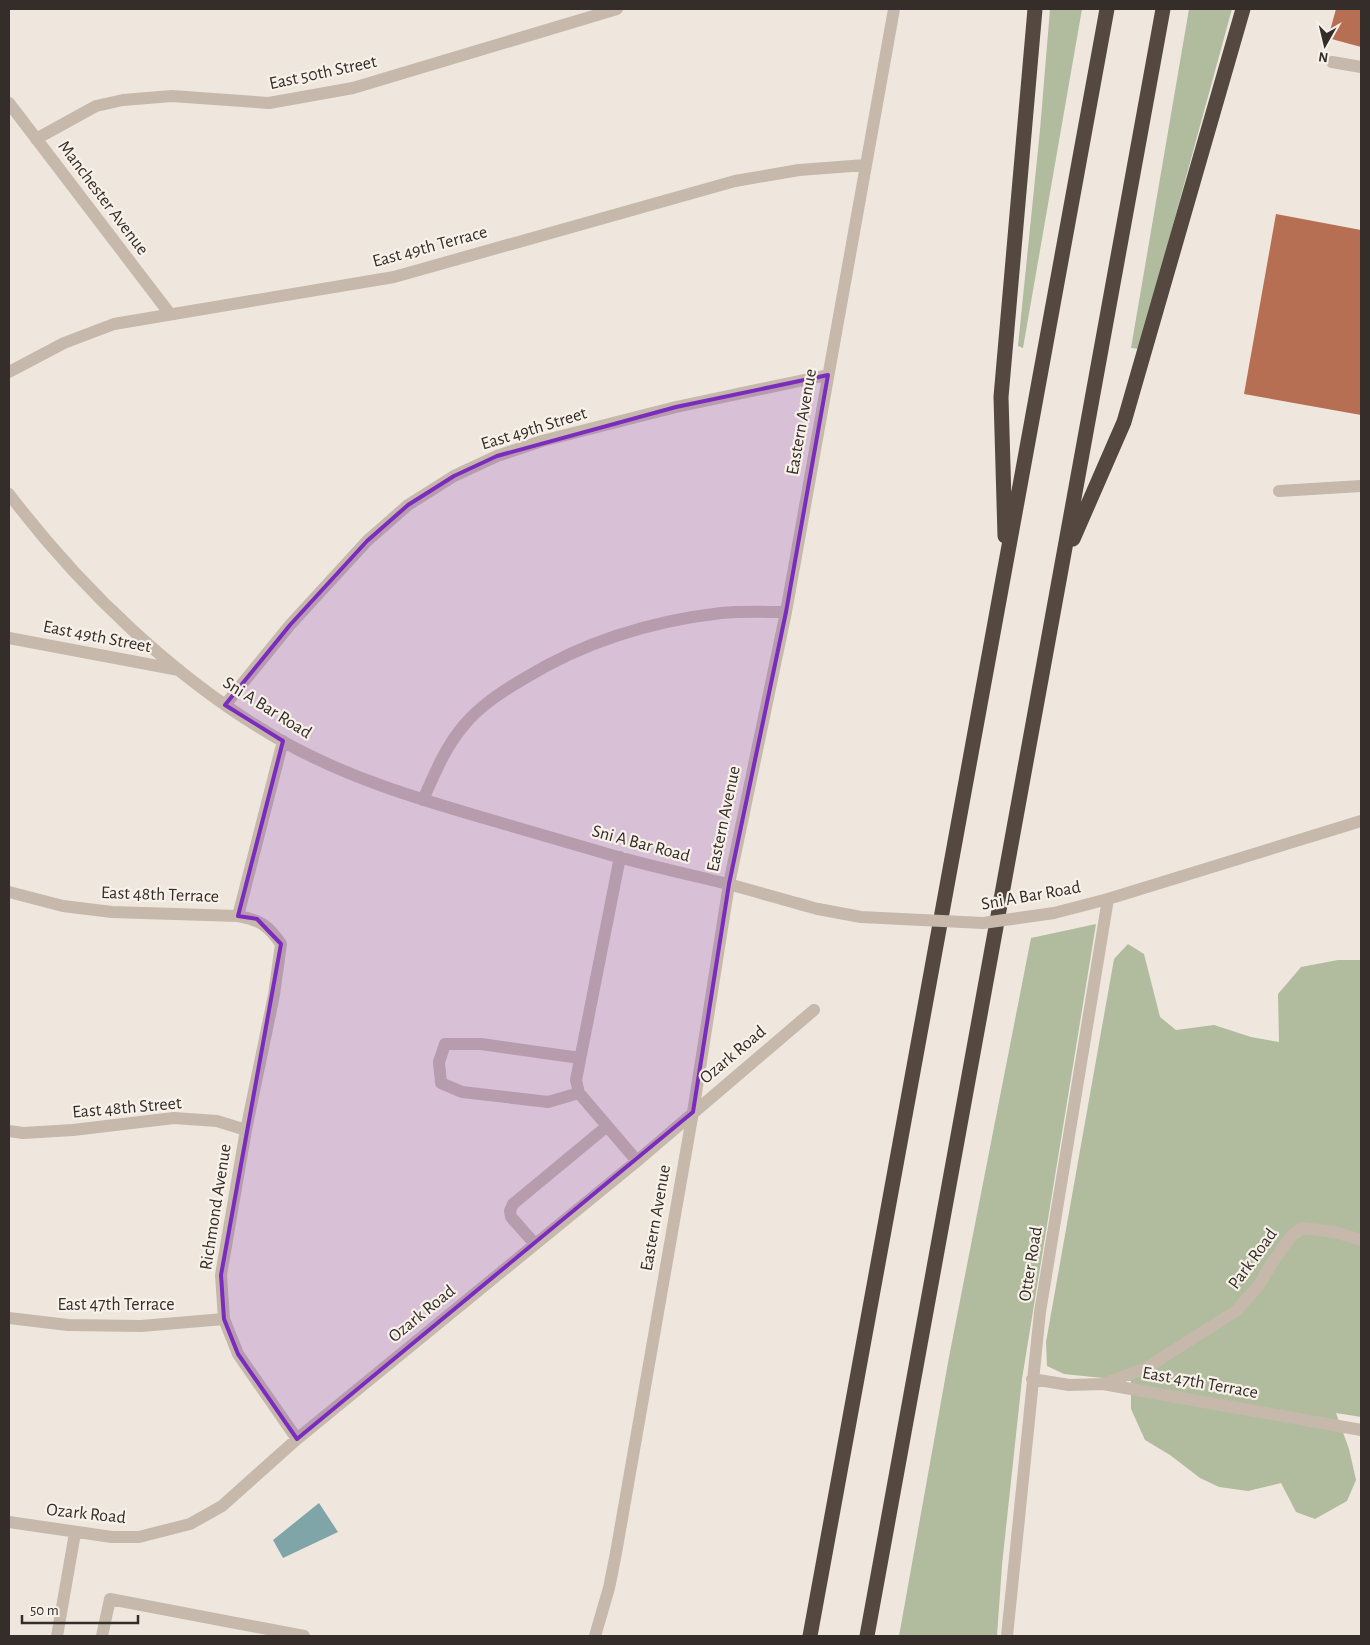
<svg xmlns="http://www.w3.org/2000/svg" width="1370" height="1645" font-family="'Alegreya Sans',sans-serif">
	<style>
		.green { fill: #b1bc9f }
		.water { fill: #7fa5a9 }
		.building { fill: #b76f53 }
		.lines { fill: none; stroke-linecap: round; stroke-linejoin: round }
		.minor { stroke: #c6b8aa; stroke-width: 12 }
		.highway { stroke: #544841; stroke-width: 15 }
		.minor-bridge { stroke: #c6b8aa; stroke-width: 12 }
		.marked { fill: #7b2cbf; fill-opacity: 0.2; stroke: #7b2cbf; stroke-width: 4; stroke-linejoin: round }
		.labels { text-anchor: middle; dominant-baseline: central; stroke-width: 4.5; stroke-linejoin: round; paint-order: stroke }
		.street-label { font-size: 18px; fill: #342d29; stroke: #f7f1e9 }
	</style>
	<rect width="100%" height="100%" fill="#efe7dd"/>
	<path class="green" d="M1050,9H1082L1023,348L1018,346L1040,130Z
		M1189,9H1232L1139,349L1131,348Z
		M1096,924L1022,1379L1002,1565L997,1636H899L949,1357L1031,938Z
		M1128,944L1144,954L1160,1017L1176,1030L1214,1025L1251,1037L1279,1042L1278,994L1301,967L1338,960H1361V1417L1336,1413L1349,1449L1356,1480L1347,1501L1315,1519L1296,1512L1281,1483L1248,1491L1219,1487L1200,1478L1170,1455L1145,1440L1131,1409V1381L1064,1374L1047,1366L1046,1342L1114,959Z"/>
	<path class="water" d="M319,1503L338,1532L283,1558L273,1540Z"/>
	<path class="building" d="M1336,9H1361V47L1328,38Z
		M1276,214L1361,230V415L1244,394Z"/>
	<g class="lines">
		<path class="minor" d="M1332,62L1361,67
			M9,103L170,314
			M36,139L96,106L123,100L172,96L269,103L353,88L617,9
			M9,372L64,343L114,324L394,277L735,181L799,170L865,165
			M1279,491L1361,486
			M9,494C81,589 178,682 282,741C351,780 426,801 501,823C540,834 579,846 618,857C655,867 691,875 728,884C758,892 788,901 818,909
			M9,638L179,670
			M225,705L290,625L367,541L408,505L454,476L497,456L542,441L676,407L828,375
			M423,800C435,773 445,747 465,724C481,705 503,691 525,678C584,642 652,621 721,613C742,611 765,612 786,612
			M620,857L576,1080L579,1093L637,1161
			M9,892L63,906L112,912L238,916C260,920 268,925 281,944L274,995L246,1130L221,1275L224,1319L238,1354L297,1439
			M238,916L283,741
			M579,1093L548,1102L462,1092L441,1083L439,1062L445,1044H481L580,1058
			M9,1131L23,1133L73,1130L174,1118L217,1121L246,1130
			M535,1244L511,1217L510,1211L513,1204L606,1127
			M9,1318L68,1325L141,1326L224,1319
			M1032,1379L1069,1385L1103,1384L1361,1430
			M1103,1384L1146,1368L1236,1311L1259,1285L1272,1263L1291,1236L1302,1228L1335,1232L1361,1240
			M9,1522L112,1537H139L190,1524L222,1506L297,1439L637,1161L814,1010
			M57,1636L75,1533
			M102,1636L110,1599L304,1636
			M595,1636L609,1588L616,1553L693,1112L729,884L786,612L894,9
			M1007,1636L1040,1312L1108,899L1361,821"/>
		<path class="highway" d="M1005,536L1001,397L1035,9
			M1073,539L1124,422L1243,9
			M810,1636L1107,9
			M867,1636L1163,9"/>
		<path class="minor-bridge" d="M818,909L861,917L983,923L1054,913L1108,899"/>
	</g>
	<path class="marked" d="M828,375L786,612L729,884L693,1112L297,1439L238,1354L224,1319L221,1275L281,944L257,919L238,916L283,741L225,705L290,625L367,541L408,505L454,476L497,456L676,407Z"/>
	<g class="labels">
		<g class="street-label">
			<text transform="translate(323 73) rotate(-12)">East 50th Street</text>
			<text transform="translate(103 198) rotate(53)">Manchester Avenue</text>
			<text transform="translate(430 247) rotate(-15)">East 49th Terrace</text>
			<text transform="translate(802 422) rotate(-80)">Eastern Avenue</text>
			<text transform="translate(534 429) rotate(-17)">East 49th Street</text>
			<text transform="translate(97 637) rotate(11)">East 49th Street</text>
			<text transform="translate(267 708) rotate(32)">Sni A Bar Road</text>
			<text transform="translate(724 819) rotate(-78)">Eastern Avenue</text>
			<text transform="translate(641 844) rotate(15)">Sni A Bar Road</text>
			<text transform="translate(160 895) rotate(2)">East 48th Terrace</text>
			<text transform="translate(1031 896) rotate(-10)">Sni A Bar Road</text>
			<text transform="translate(733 1055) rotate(-40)">Ozark Road</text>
			<text transform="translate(127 1108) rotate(-5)">East 48th Street</text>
			<text transform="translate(216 1207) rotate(-81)">Richmond Avenue</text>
			<text transform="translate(656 1218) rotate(-80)">Eastern Avenue</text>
			<text transform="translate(1253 1259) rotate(-54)">Park Road</text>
			<text transform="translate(1031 1264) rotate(-81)">Otter Road</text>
			<text x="116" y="1305">East 47th Terrace</text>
			<text transform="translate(422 1314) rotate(-39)">Ozark Road</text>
			<text transform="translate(1200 1383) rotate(10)">East 47th Terrace</text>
			<text transform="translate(86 1514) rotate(6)">Ozark Road</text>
		</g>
	</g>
	<rect width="1370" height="1645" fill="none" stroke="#342d29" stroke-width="20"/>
	<g transform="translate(1325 45) rotate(188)" stroke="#f7f1e9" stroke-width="4" paint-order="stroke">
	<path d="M0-4L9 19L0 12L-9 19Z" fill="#342d29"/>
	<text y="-8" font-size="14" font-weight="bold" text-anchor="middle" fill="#342d29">N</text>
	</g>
	<path d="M22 1615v8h116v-8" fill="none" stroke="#342d29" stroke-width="2.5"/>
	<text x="30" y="1615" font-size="15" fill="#342d29" stroke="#f7f1e9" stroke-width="4" paint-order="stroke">50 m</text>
</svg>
